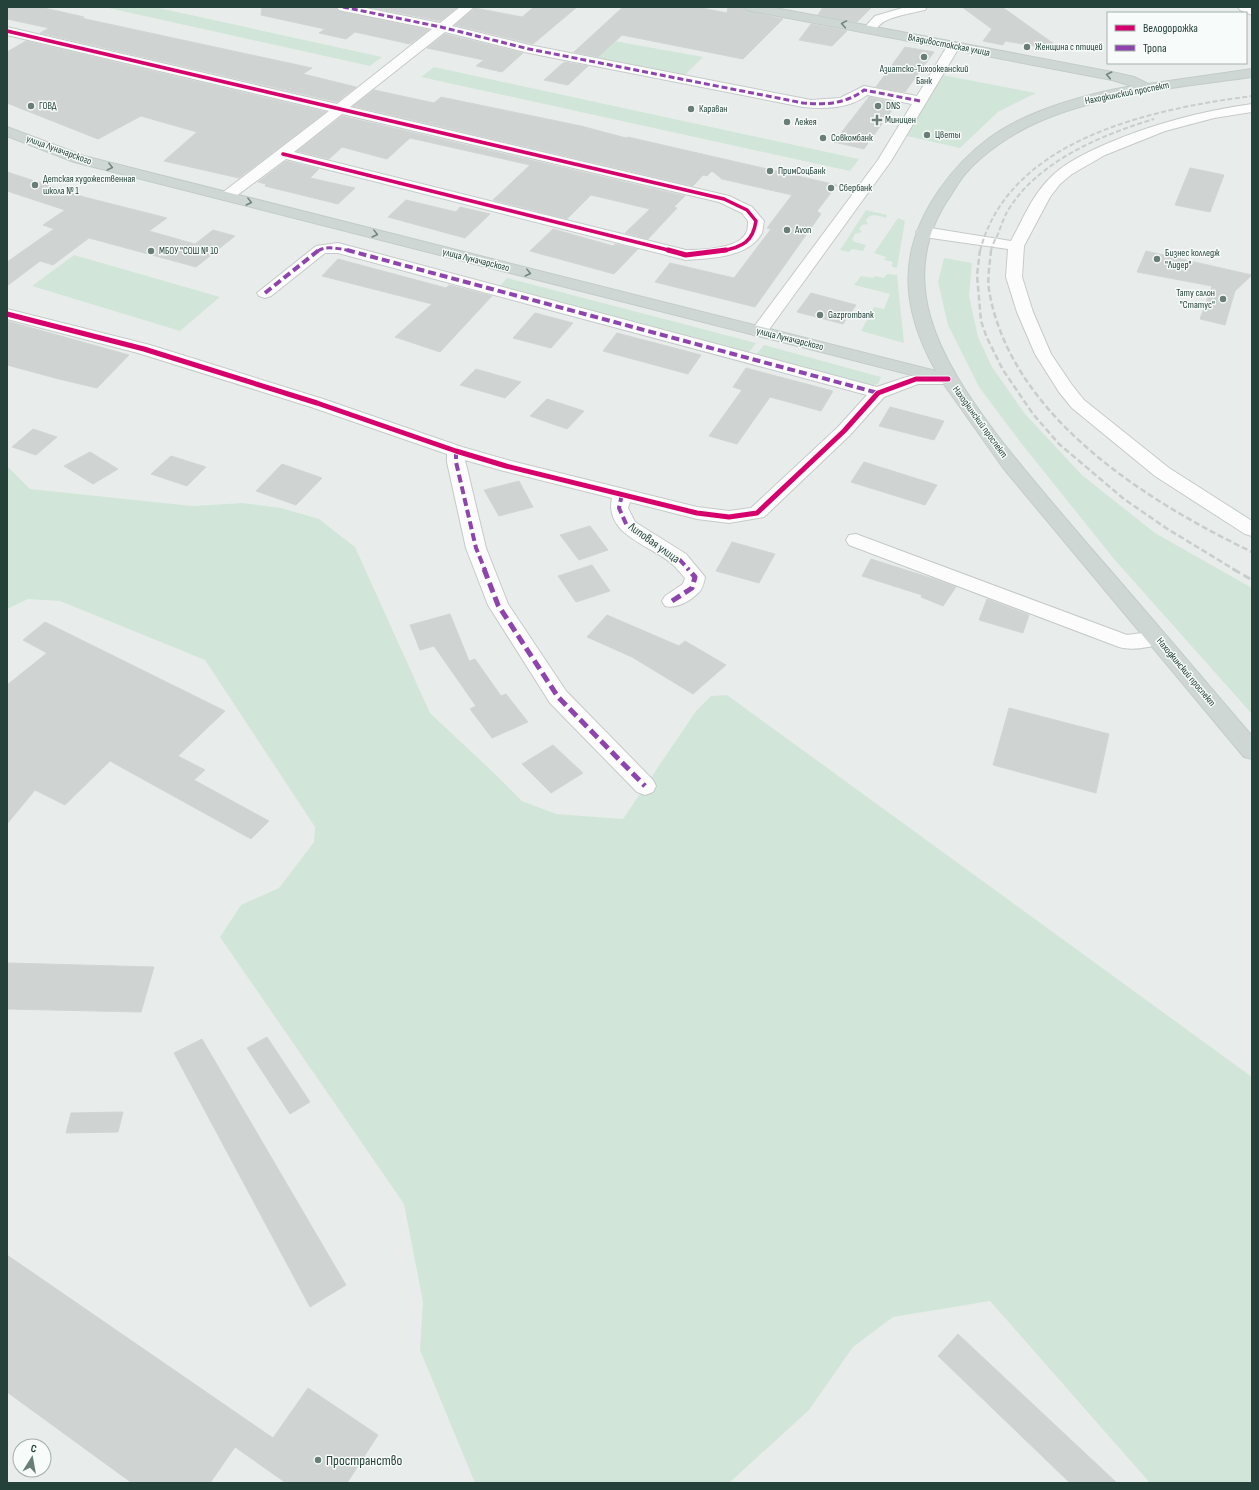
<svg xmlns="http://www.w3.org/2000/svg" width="1259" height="1490" font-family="'Sofia Sans Condensed',sans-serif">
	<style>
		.green { fill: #d1e6d8 }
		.building { fill: #cfd4d2; stroke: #d1d6d4 }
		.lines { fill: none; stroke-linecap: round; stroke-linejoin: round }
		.minor-casing { stroke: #c5cac8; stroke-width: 2 }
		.major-casing { stroke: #c3ccc9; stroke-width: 2 }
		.minor { fill: #fcfcfc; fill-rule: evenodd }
		.major { fill: #cfd7d5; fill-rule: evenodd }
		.rail-far2 { stroke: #c9cdcc; stroke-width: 2; stroke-dasharray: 5 2.5; stroke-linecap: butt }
		.rail-far1 { stroke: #c9cdcc; stroke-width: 2.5; stroke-dasharray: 6 3; stroke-linecap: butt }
		.rail { stroke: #c9cdcc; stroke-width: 3; stroke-dasharray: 8 4; stroke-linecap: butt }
		.quiet-far2 { stroke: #8e44ad; stroke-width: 3; stroke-dasharray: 6 3; stroke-linecap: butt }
		.quiet-far1 { stroke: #8e44ad; stroke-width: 4; stroke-dasharray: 8 4; stroke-linecap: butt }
		.quiet { stroke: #8e44ad; stroke-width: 5; stroke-dasharray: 10 5; stroke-linecap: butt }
		.cycleway-far1-casing { stroke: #f7fbf9; stroke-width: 5 }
		.cycleway-casing { stroke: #f7fbf9; stroke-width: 7 }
		.cycleway-far1 { stroke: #d6006c; stroke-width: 3.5 }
		.cycleway { stroke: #d6006c; stroke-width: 5 }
		.oneway { stroke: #718580 }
		.poi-dot { fill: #697e78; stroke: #f7fbf9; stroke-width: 1.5 }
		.labels { text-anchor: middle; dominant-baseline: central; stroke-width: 3; stroke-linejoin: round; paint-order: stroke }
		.far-street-label { font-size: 10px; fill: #24423a; stroke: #f7fbf9 }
		.far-poi-label { font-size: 10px; fill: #24423a; stroke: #f7fbf9; text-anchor: start }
		.street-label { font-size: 12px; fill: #24423a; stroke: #f7fbf9 }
		.near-poi-label { font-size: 14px; fill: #24423a; stroke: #f7fbf9; text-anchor: start }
	</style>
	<rect width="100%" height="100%" fill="#e8edeb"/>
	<path class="green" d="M104,7H154L382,57L370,66Z
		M614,41L703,57L685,75L593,57Z
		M434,67L859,159L850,171L421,77Z
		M942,75L1036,93L998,112L960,148L907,136Z
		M866,210L887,215L886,218C879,216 871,212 866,220L868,224L862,225L859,229L862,232L855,234L852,240L855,242L866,245L863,251L852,249L849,252L840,250Z
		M898,218L905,221L897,268L891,266L893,262L884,260L886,257L874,253Z
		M74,255L220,297L180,331L32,286Z
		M944,258L972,263L969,296L978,337L992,367L1025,414L1082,475L1155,533L1252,588V714L1114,559L1021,443L979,387L948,325L938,282Z
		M887,274L897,275L904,343L861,331L874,307L884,309L890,294L854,285L861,276L873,278L875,276L884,278Z
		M507,278L756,343L748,354L498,288Z
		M764,345L881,377L878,384L869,386L755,356Z
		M7,466L30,489L192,506L243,503L281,508L319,519L355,547L430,713L495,774L522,801L556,814L623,819L696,711L711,696L727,695L1252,1077V1483H1150L990,1301L893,1317L853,1347L809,1410L729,1483H475L420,1350L423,1302L404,1204L220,937L241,905L279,888L314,842L315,827L205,660L60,601L28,599L7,609Z"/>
	<path class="building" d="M7,7H40L84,17L81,18L312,68L303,74L356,87L337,102L40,33L49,28L7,19Z
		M262,7H336L338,11L343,12L429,30L410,44L355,32L346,39L319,33L325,29L261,15Z
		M369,7H458L440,21Z
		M534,7H577L533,44L455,25L475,8L522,17Z
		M623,7H696L727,13L728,7H744L747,11L783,19L743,59L622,35L598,57L574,52Z
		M823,7H872L857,22L818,15Z
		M962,7H1002L1064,51L1005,41L1003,45L983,41L992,29Z
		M811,24L847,31L832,46L799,40Z
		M445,34L523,53L502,72L476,66L484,60L427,48Z
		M26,41L326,112L239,178L164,161L197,132L141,116L98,139L7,103V52Z
		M905,47L934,52L905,92L876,87Z
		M564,62L588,66L568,85L544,80Z
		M374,90L434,103L441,97L581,126L626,138L628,137L837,185L817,211L821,214L755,307L655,282L670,263L734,278L771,229L767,228L792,195L722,179L712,171L707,176L703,175L693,186L353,106Z
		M869,97L897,103L864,149L834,142Z
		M342,116L685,196L674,207L677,208L648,239L625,233L650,209L591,195L567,219L493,200L530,165L410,138L387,159L342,147L329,159L297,151Z
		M286,161L319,169L310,178L355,188L338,204L265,186L266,184L258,182Z
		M1190,168L1224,175L1210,212L1175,205Z
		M7,172L84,197L167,218L149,231L195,244L213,230L235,236L196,267L89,238L53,265L40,261L7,286V262L54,229L43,225L65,210L7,191Z
		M406,200L456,212L460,207L490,214L465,238L388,217Z
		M553,229L613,246L615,244L638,249L614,274L530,251Z
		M1146,251L1252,275L1235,291L1225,325L1200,319L1212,286L1137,272Z
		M338,259L446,288L449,285L492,296L440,352L395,337L432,304L322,276Z
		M811,293L856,305L843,324L797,312Z
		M535,313L573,323L551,348L513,338Z
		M7,321L129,355L97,388L59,379L7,365Z
		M617,333L701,355L688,374L603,351Z
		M746,368L833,391L821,411L770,397L737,444L709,436L742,390L733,387Z
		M476,369L521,382L505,398L460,385Z
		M547,399L584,411L567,429L530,416Z
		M890,407L944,421L934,440L879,426Z
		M33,429L57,437L36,455L12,447Z
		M90,452L118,469L93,484L64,466Z
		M171,456L206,467L187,486L151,474Z
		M864,462L937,485L925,505L851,482Z
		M282,464L322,478L296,505L256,491Z
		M519,481L533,507L499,516L484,490Z
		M590,526L608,550L579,560L560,535Z
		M732,542L775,554L759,583L716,571Z
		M871,559L934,579L956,587L943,606L921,597L922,595L862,576Z
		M592,565L610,591L576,602L558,576Z
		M987,599L1029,615L1023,633L979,620Z
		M450,614L469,661L475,659L501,696L506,694L528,722L492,738L470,709L476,706L434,646L420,650L410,625Z
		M607,615L679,646L685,641L726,665L693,694L632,657L587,637Z
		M45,622L225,711L178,756L205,770L194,780L269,821L251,839L110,761L65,805L35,790L7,824V685L47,653L23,640Z
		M1009,708L1109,734L1096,793L993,765Z
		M553,745L583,773L551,793L522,764Z
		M7,963L154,967L141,1012L7,1009Z
		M267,1037L310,1102L290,1114L247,1048Z
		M202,1039L346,1285L310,1307L174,1053Z
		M123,1112L118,1132L66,1133L71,1113Z
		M7,1255L273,1438L308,1388L378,1435L347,1483H286L235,1447L210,1483H132L7,1392Z
		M958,1334L1117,1483H1070L938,1356Z"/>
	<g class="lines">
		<defs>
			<path id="minor" d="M337,7H361L440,23L460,7H474L452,26L529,45L811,100L840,98L864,86L917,96L949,43H959L960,46L891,161L765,335L759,336L753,335L751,331L878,160L912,104L867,95C849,109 825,109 803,107L529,53L445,32L350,107L729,196L752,207L764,221C763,225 763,229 762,233C748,258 711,258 686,260L286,159L232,199L227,200L222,199L220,196L222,193L329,111L7,35V27L337,104L432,29L343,11L339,10ZM342,114L719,202L742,213L748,221C748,224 748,228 747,231C741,249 702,250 686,250L294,152Z
				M906,7H927L925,10C912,13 897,15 885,21C877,25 875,34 865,32L863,29L875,16Z
				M1238,7H1252V15L1240,10Z
				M1252,104V112L1214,118L1165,131L1105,155L1072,174L1060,184L1050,197L1024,246L1022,277L1033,312L1051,354L1072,385L1084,400L1169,468L1252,521V536L1245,534L1155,476L1072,408L1059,392L1035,354L1017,312L1006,277L1008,249L924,237L919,235L916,232L919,229L924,227L1011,241C1023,219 1032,196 1049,179C1064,163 1086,153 1106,144C1153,124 1201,111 1252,104Z
				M338,243L877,387C903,378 926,368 954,375L957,379L954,383L948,384H918L884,397L850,435L764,517L729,523L697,519L630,502L628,508L635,522L686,554L705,577C704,582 703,588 699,592C691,601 676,609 665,606L662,601L665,596L683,584L685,578C681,574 677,568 672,564C651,545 604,535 612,498L500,470L465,460L486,548L508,604L566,691L653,780L656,786L653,792L645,795L637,792L550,703L488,605L466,548L447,462V454L311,407L138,353L7,319V309L150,345L323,399L462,447L511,461L697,507L729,511L751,508L838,427L867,395L338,253H325L271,296L265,298L259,296L257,293L316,246Z
				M856,534L1127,635L1157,631L1164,633L1167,638L1164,643C1151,647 1132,651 1119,647L849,545L846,540L849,535Z"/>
			<path id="major" d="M745,7H770L1112,72L1134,77L1148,84L1252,69V77C1180,87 1105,93 1038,122C1013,133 983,153 965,174C960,180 955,188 951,195C892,279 941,360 994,431C1024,471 1057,508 1089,546C1144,609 1198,673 1252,736V759L1244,757L1004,469L943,383L74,162L7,136V127L84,156L936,371C900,307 897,250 940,189C954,169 968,154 988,139C1025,111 1086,94 1132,86L1112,80L751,11L747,10Z"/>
		</defs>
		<use href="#minor" class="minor-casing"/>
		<use href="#major" class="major-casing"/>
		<use href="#minor" class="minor"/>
		<use href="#major" class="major"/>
		<path class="rail-far2" d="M980,251C1009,138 1153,109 1252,96
			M991,251C992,245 996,238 999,232C1001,225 1004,218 1007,212C1036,162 1101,135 1154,119"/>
		<path class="rail-far1" d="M980,250L977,275L981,321L987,338L1003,370L1033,414L1059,444L1124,499L1166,528L1235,570
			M991,250C990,263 987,278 989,290C1010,416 1146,501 1252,552"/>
		<path class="rail" d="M1233,569L1252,580"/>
		<path class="quiet-far2" d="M343,7L441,27L529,49L803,103C825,105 846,104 864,90L920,101
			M318,251C326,245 341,249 351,251"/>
		<path class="quiet-far1" d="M347,250L878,393
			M265,293L319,250
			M456,451V462L476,548L485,570
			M622,494L619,508L627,526L679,559L689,570"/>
		<path class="quiet" d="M484,569L498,605L558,697L645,786
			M672,601L692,588L695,577L688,569"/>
		<defs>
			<path id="cycleway-far1" d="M7,31L724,199L747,210L756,221C753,242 742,247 722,251
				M283,154L672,251"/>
			<path id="cycleway" d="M668,250L686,255L726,250
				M7,314L144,349L317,403L456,451L506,466L697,513L729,517L757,513L844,431L878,393L916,379H948"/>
		</defs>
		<use href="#cycleway-far1" class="cycleway-far1-casing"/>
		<use href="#cycleway" class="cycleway-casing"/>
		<use href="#cycleway-far1" class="cycleway-far1"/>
		<use href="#cycleway" class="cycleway"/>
	</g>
	<defs><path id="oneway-chevron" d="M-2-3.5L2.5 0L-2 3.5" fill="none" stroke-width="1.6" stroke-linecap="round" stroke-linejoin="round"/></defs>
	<g class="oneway">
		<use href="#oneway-chevron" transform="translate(844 24) rotate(-170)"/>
		<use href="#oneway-chevron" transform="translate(1109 75) rotate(-168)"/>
		<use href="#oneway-chevron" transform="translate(110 167) rotate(14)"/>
		<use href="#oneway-chevron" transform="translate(249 202) rotate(14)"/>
		<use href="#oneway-chevron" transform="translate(375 234) rotate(14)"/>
		<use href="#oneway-chevron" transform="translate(528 273) rotate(14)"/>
	</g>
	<g class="poi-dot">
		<circle cx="1027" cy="47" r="4"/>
		<circle cx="924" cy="57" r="4"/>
		<circle cx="31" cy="106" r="4"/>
		<circle cx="878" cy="106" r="4"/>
		<circle cx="691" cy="109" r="4"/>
		<path d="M875 114h4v4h4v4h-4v4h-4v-4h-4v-4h4z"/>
		<circle cx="787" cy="122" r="4"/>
		<circle cx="927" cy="135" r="4"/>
		<circle cx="823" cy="138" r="4"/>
		<circle cx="770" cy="171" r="4"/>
		<circle cx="35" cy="185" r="4"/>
		<circle cx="831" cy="188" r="4"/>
		<circle cx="787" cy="230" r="4"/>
		<circle cx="151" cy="251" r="4"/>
		<circle cx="1157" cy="259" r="4"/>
		<circle cx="1223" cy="299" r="4"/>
		<circle cx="820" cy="315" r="4"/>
		<circle cx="318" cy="1460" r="4"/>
	</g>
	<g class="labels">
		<g class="far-street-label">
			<text transform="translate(949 45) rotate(11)">Владивостокская улица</text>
			<text transform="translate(1127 93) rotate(-11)">Находкинский проспект</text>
			<text transform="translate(59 150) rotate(20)">улица Луначарского</text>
			<text transform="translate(476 260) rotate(14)">улица Луначарского</text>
			<text transform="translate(790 339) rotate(14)">улица Луначарского</text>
			<text transform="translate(980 422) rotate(54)">Находкинский проспект</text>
			<text transform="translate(1186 672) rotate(50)">Находкинский проспект</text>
		</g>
		<g class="far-poi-label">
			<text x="1035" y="47">Женщина с птицей</text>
			<text x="924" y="69" text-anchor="middle">Азиатско-Тихоокеанский<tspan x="924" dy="12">Банк</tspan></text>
			<text x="39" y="106">ГОВД</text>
			<text x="886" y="106">DNS</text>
			<text x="699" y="109">Караван</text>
			<text x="885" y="120">Миницен</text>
			<text x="795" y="122">Лежея</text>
			<text x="935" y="135">Цветы</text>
			<text x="831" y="138">Совкомбанк</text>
			<text x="778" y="171">ПримСоцБанк</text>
			<text x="43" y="179">Детская художественная<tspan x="43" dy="12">школа № 1</tspan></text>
			<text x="839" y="188">Сбербанк</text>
			<text x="795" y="230">Avon</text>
			<text x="159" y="251">МБОУ "СОШ № 10</text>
			<text x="1165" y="253">Бизнес колледж<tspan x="1165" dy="12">"Лидер"</tspan></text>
			<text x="1215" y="293" text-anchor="end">Тату салон<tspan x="1215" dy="12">"Статус"</tspan></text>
			<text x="828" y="315">Gazprombank</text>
		</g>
		<g class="street-label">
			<text transform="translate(654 543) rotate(36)">Липовая улица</text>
		</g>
		<g class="near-poi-label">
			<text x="326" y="1460">Пространство</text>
		</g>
	</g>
	<rect width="1259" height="1490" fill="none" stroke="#24423a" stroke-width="16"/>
	<rect x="1107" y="12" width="140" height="52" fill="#f7fbf9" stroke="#a3b1ad"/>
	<rect x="1115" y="25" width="20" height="6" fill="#d6006c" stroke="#a3b1ad"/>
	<text x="1143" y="32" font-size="12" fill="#24423a">Велодорожка</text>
	<rect x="1115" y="45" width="20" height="6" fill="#8e44ad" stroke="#a3b1ad"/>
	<text x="1143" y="52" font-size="12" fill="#24423a">Тропа</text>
	<g transform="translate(32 1458) rotate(11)"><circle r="19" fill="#f7fbf9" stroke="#a3b1ad"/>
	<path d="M0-3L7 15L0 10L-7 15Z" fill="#697e78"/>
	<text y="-6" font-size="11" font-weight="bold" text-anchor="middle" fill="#24423a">С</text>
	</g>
</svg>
